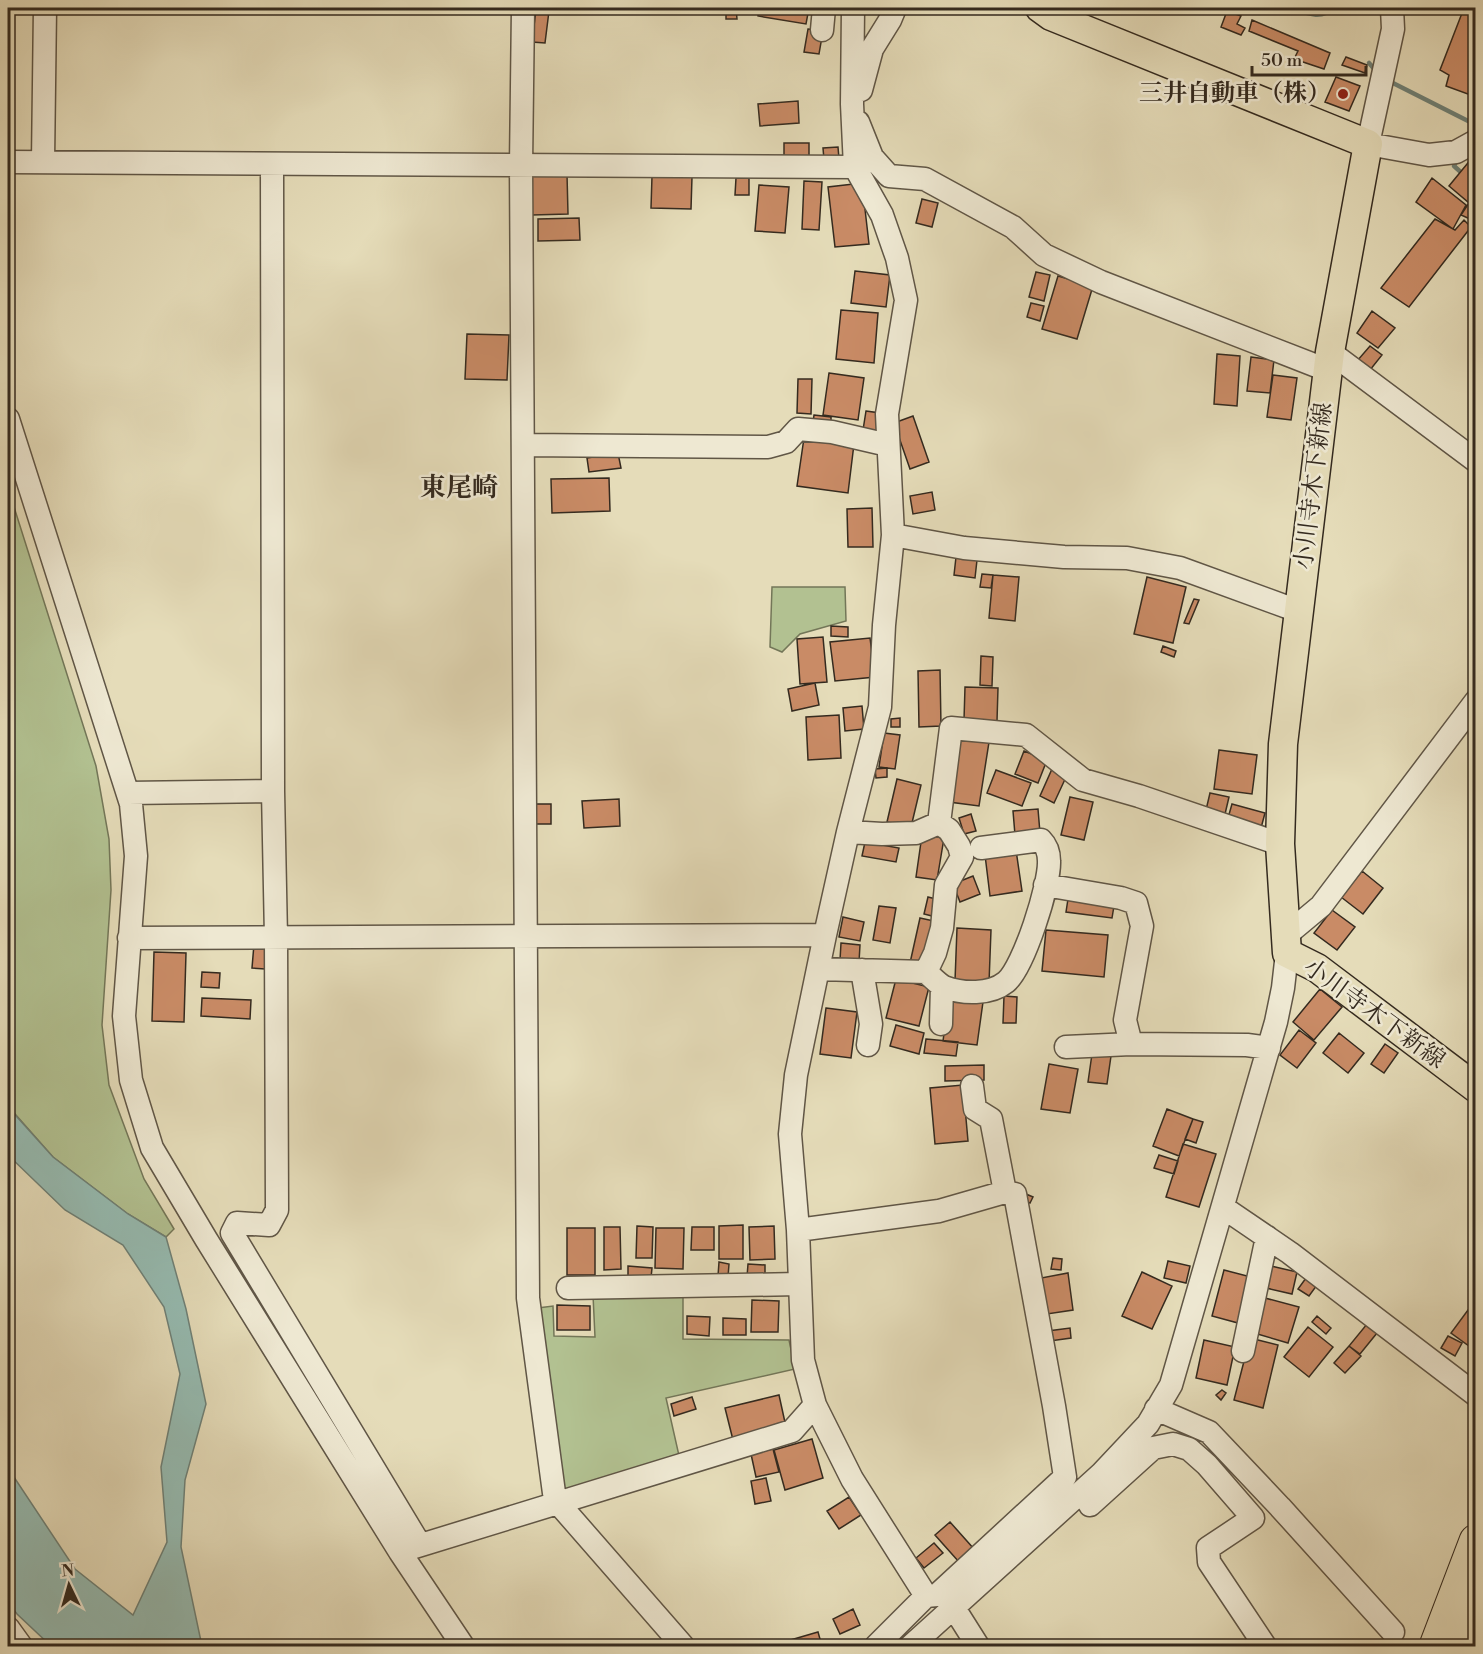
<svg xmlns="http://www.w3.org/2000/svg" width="1483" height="1654" font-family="'Libre Bodoni','Noto Serif JP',serif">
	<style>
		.green { fill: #b2c191; stroke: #737658; stroke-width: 1.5 }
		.water { fill: #96bbb1; stroke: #6f8177; stroke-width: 1.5 }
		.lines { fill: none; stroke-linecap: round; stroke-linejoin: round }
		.stream { stroke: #6f8177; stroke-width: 4.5 }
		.building { fill: #c98b66; stroke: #342a1f; stroke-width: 1.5 }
		.minor-casing { stroke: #605646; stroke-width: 25 }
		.major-casing { stroke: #342a1f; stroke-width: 31 }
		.highway-casing { stroke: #342a1f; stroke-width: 35 }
		.minor { stroke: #eee8d2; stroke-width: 22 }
		.major { stroke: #e5dcb9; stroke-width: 28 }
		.highway { stroke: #e5dcb9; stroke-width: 33 }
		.poi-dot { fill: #8f2418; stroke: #eee8d2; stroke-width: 2 }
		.labels { text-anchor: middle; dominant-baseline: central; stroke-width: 5; stroke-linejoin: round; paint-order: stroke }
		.poi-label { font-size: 24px; font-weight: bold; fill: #342a1f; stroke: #eee8d2; text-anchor: end }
		.street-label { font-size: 24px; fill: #342a1f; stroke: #eee8d2 }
		.neighbourhood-label { font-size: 26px; font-weight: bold; fill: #342a1f; stroke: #eee8d2 }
	</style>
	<rect width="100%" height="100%" fill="#e5dcb9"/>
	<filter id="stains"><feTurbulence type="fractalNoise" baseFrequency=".00333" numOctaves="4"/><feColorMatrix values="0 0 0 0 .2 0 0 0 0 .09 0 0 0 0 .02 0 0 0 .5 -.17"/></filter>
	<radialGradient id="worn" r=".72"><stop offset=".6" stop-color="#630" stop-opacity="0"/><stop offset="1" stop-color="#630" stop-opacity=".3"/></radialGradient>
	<path class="green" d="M8,488L96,766L109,839L111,890L102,1025L109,1085L144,1179L174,1229L166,1237L128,1214L53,1157L8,1106Z
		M772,587H845L846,621L800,634L782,652L770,647Z
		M683,1294V1339L789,1340L795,1369L666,1398L680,1460L565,1496L538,1308L553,1306L554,1336L595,1337L593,1295Z"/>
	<path class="water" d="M1288,8H1335C1321,23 1305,14 1288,8Z
		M8,1107L53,1157L128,1214L166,1237L186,1309L206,1404L185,1480L181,1547L202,1646H51L17,1614L8,1602V1468L75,1569L133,1615L167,1542L161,1467L180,1374L164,1307L123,1245L65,1210L8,1155Z"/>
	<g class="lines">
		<path class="stream" d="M1369,63L1376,71
			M1387,80L1476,125
			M1457,160L1454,166L1464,175"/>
	</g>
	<path class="building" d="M726,8H736L737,19H726Z
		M759,8H809L806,24L758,16Z
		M1464,8H1476V97L1446,86L1449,75L1440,70Z
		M536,10L549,11L545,43L532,42Z
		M1227,11L1241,16L1237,24L1245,28L1241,35L1221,27Z
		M1252,20L1330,53L1324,69L1294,59L1298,51L1249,31Z
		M808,29L823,31L819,54L804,52Z
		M1346,57L1367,65L1365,73L1342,65Z
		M1336,77L1360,86L1349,111L1325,102Z
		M798,101L799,123L760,126L758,104Z
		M784,143H809V157L784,158Z
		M838,147L839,159L824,160L823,148Z
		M1476,153V211L1470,219L1461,215L1469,203L1449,186Z
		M567,174L568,214L532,215L531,175Z
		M652,176L692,177L691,209L651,208Z
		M736,178H749V195H735Z
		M1432,178L1466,205L1453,229L1416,202Z
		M804,181L822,182L819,230L802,229Z
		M862,183L869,244L835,247L828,187Z
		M759,185L789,187L785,233L755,231Z
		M922,199L938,203L932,227L916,223Z
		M579,218L580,240L538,241V219Z
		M1435,219L1455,230L1464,220L1471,227L1409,307L1381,288Z
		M855,271L890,275L886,307L851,303Z
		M1036,272L1050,275L1044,301L1029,297Z
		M1058,276L1093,286L1077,339L1042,329Z
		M1031,303L1044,306L1040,321L1027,317Z
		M841,310L878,313L874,363L836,359Z
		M1372,311L1395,328L1378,348L1357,333Z
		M467,334L509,335L507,380L465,379Z
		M1370,346L1382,355L1370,370L1357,361Z
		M1217,354L1240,356L1237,406L1214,404Z
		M1251,357L1274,360L1270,393L1247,391Z
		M829,373L864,378L858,420L823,415Z
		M1273,375L1297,378L1291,420L1267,417Z
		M798,379H812L811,414L797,413Z
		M866,411L880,413L877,432L863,430Z
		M814,415L831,417V424L813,423Z
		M913,416L929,462L910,469L894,423Z
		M804,438L854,444L848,493L797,486Z
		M618,453L621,468L589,472L587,458Z
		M609,478L610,511L552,513L551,479Z
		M932,492L935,510L913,514L910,496Z
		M872,508L873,547H848L847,509Z
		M956,557L977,560L975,578L954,575Z
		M982,574L993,575L991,588L980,587Z
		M993,575L1019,577L1015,621L989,618Z
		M1147,577L1186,587L1173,643L1134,634Z
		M1194,599L1199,600L1189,624L1184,623Z
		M831,626L848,627V637L831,636Z
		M823,637L827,682L800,684L797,639Z
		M870,638L875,677L835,681L830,642Z
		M1163,646L1176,651L1174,657L1161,652Z
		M981,656L993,657L992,686L980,685Z
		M940,670L941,726L919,727L918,671Z
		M815,683L819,705L792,711L788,689Z
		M965,687L998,688L997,721L964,720Z
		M862,706L864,729L845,731L843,708Z
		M839,715L841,758L808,760L806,717Z
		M900,718V727H891V719Z
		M884,733L900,735L895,769L879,767Z
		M958,737L989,742L979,806L949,802Z
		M1219,750L1257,755L1252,794L1214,789Z
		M1024,751L1047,760L1038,783L1015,774Z
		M887,768V777L876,778L875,769Z
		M1052,769L1067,775L1054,803L1040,796Z
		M996,770L1031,783L1022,806L987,793Z
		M897,779L921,785L911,827L887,822Z
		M1210,793L1229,797L1225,814L1206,810Z
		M1070,797L1093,802L1084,840L1061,835Z
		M619,799L620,826L584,828L582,801Z
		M533,804H551V824H533Z
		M1232,804L1265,813L1261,828L1228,818Z
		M1038,809L1040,833L1015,835L1013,811Z
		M971,814L976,831L964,834L959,818Z
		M922,835L944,838L937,880L916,877Z
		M865,842L899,848L896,862L862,856Z
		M1016,850L1022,891L990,896L985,855Z
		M1362,871L1383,888L1363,914L1341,897Z
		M973,876L980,894L960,902L953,884Z
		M928,897L940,900L936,917L924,914Z
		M1068,899L1114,906L1112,918L1066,912Z
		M879,906L896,908L890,943L873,940Z
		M1332,910L1355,927L1337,950L1314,933Z
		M843,917L864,922L860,941L839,937Z
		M920,918L934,921L924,966L910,963Z
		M957,928L991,930L989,983L955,981Z
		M1046,930L1108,935L1104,977L1042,971Z
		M841,943L860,945L859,962L840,960Z
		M254,944L268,946L265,969L252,968Z
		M154,952L186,953L184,1022L152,1021Z
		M202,972L220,973L219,988L201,987Z
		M896,979L929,987L919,1026L886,1018Z
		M1320,989L1342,1007L1314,1040L1293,1022Z
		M1004,996L1017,997L1016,1023H1003Z
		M949,997L983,1002L977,1045L943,1041Z
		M202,998L251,1000L250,1019L201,1016Z
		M826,1008L857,1012L851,1058L820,1054Z
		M896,1025L924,1033L919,1054L890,1046Z
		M1299,1030L1316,1043L1297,1068L1280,1055Z
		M1339,1033L1364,1053L1348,1073L1323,1053Z
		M926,1039L958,1042L956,1056L924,1053Z
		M1385,1044L1398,1053L1384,1073L1371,1064Z
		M1092,1054L1111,1056L1107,1084L1088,1082Z
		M1049,1064L1078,1069L1070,1113L1041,1109Z
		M984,1065V1080L945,1081V1066Z
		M963,1085L968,1141L935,1144L930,1088Z
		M1167,1109L1193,1119L1179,1156L1153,1146Z
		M1193,1119L1203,1122L1196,1143L1185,1139Z
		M1183,1144L1216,1154L1199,1207L1166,1197Z
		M1159,1155L1178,1161L1174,1174L1154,1168Z
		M1026,1194L1033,1197L1030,1203L1023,1200Z
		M743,1225V1259H719V1226Z
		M637,1226L653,1227L652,1258H636Z
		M774,1226L775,1259L750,1260L749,1227Z
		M604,1227H620L621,1269L604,1270Z
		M692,1227H714V1250H691Z
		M567,1228H595V1275H567Z
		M656,1228H684L683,1269L655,1268Z
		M1053,1258L1062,1259L1061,1270L1051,1269Z
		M1168,1261L1190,1266L1186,1283L1164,1278Z
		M719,1262L729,1264L728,1277L718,1276Z
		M748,1264L765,1265V1278L747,1277Z
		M628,1266L652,1268L651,1278L628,1276Z
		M1271,1266L1297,1272L1292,1294L1266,1288Z
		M1224,1270L1251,1277L1238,1323L1212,1316Z
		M1142,1272L1172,1286L1152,1329L1122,1316Z
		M1068,1273L1073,1310L1047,1314L1041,1278Z
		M1306,1278L1317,1285L1309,1296L1298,1289Z
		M1265,1298L1299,1307L1288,1343L1254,1333Z
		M752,1300L779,1301L778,1332H751Z
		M557,1305L590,1306V1330H557Z
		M1468,1310L1476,1315V1338L1469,1346L1451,1333Z
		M687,1316L710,1317L709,1336L687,1334Z
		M1317,1316L1331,1328L1326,1334L1312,1322Z
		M723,1318L746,1319V1335H723Z
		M1367,1324L1377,1333L1360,1354L1349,1346Z
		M1308,1327L1333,1347L1309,1377L1284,1357Z
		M1070,1328L1071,1338L1050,1341L1048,1331Z
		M1448,1336L1462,1343L1455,1356L1441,1348Z
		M1250,1338L1278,1345L1263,1408L1234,1400Z
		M1204,1340L1235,1347L1227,1385L1196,1378Z
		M1349,1346L1361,1356L1345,1373L1334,1363Z
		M1222,1390L1226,1393L1221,1400L1216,1395Z
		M779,1395L786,1427L733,1440L725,1408Z
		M692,1397L696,1409L674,1416L671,1404Z
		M812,1439L823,1478L785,1490L774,1450Z
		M773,1449L779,1472L756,1477L751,1454Z
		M766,1478L771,1501L755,1504L751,1481Z
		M849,1497L861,1515L839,1529L827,1511Z
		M950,1522L974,1549L959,1562L935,1535Z
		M934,1543L943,1553L924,1568L916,1558Z
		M853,1609L860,1625L840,1634L833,1619Z
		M818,1632L822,1646H789L787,1641Z"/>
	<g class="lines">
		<defs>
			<path id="minor" d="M523,8L521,165L528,1298L554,1493L559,1504L683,1646
				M853,8L852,104L855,167L882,215L897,258L906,300L887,414L893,535L884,625L880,707L848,832L825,935L796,1075L790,1134L798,1230L803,1360L815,1405L852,1479L926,1596L876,1646
				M1392,8L1393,29L1368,144L1429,155L1456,152L1476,141
				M822,30L824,8
				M861,90L872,49L890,20L895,8
				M858,122L872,157L889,176L925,179L1013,227L1044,255L1101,282L1327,370
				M43,161L45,8
				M8,162L855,167
				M272,164L273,791L276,937L277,1210L269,1225L237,1223L232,1233L420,1545
				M1330,352L1476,461
				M8,419L131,804L136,856L124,1016L131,1080L152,1148L206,1239L400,1552L463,1646
				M523,445L768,447L786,442L798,429L832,432L888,445
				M893,535L964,548L1064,557L1127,558L1180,568L1298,611
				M128,793L273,791
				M848,832L882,834L916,833L939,823L951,728L1026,735L1083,780L1139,796L1280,844
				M1045,885L1121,898L1136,903L1142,926L1125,1020L1131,1044L1247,1045L1269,1048
				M1285,936L1321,906L1476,701
				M129,938L825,935
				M818,969L926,972C932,977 938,984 944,987C963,994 990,995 1006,982C1024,967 1050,884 1049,861C1049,852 1047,846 1041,840L981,848
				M862,970L871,1024L868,1045
				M926,972L935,953L942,928L946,885L962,857L959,846L949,830L939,823
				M941,1024L942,986
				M1066,1047L1131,1044
				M1224,1208L1290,1253L1476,1395
				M798,1230L939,1211L1005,1192L991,1119L975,1109L972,1086
				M568,1288L799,1284
				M1243,1351L1267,1237
				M1156,1409L1209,1432L1280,1507L1393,1632
				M1090,1505L1153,1448L1173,1444L1189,1449L1207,1465L1253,1518L1208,1548L1209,1562L1265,1646
				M408,1549L792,1431L815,1405
				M926,1596L937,1595L1065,1477L1054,1406L1015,1194L1005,1192
				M954,1608L978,1646
				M8,1628L21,1646
				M911,1646L1101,1474L1148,1424L1171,1385L1276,1022L1283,988L1287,953"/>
			<path id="major" d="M1040,8L1051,16L1368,144L1330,352L1283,744L1280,844L1287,953L1317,968L1476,1088"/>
			<path id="highway" d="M1436,1646L1476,1541
				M1463,1646L1476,1614"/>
		</defs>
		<use href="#minor" class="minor-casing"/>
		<use href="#major" class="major-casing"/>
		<use href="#highway" class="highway-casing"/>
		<use href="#minor" class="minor"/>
		<use href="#major" class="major"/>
		<use href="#highway" class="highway"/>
	</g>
	<circle class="poi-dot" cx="1343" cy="94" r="6"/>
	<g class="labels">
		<g class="poi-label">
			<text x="1331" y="94">三井自動車（株）</text>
		</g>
		<g class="street-label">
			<text transform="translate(1314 486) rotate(-83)">小川寺木下新線</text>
			<text transform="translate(1374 1014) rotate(36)">小川寺木下新線</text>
		</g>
		<g class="neighbourhood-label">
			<text x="459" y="488">東尾崎</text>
		</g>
	</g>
	<rect width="1483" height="1654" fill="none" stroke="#e5dcb9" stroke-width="30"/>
	<rect x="9" y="9" width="1465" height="1636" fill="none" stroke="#342a1f" stroke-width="3"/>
	<rect x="15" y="15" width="1453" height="1624" fill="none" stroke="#342a1f" stroke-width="1.5"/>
	<g transform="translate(69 1585) rotate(355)" stroke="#eee8d2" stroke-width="4.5" paint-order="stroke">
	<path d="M0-4.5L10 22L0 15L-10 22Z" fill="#342a1f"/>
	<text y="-9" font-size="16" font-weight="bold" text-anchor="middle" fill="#342a1f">N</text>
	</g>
	<path d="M1252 66v9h114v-9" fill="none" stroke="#342a1f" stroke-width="3"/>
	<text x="1261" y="66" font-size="18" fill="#342a1f" stroke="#eee8d2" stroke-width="4.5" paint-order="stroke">50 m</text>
	<rect width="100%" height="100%" filter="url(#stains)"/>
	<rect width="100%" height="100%" fill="url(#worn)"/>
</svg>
